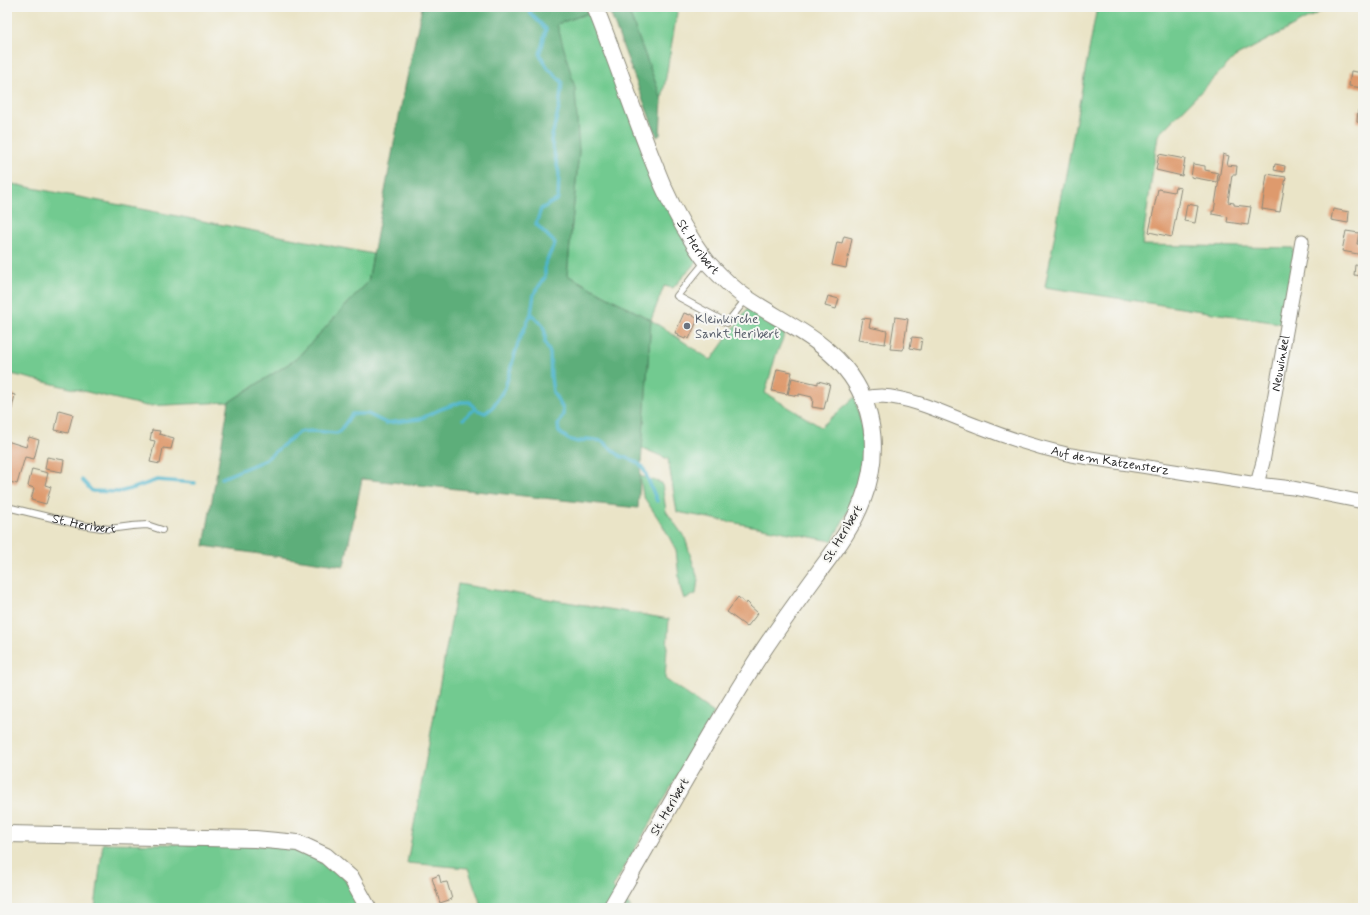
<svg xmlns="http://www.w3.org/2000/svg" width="1370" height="915" font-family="Mynerve,sans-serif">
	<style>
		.green { fill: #72ca90; stroke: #4e7a5e }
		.forest { fill: #5dae7a; stroke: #446c52 }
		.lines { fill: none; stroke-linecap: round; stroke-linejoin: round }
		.stream { stroke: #4eb5cc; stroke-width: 3.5 }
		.building { fill: #de9a6d }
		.service-casing { stroke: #8a8879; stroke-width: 8 }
		.minor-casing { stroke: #8a8879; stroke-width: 15 }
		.tertiary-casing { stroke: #8a8879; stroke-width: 18 }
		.service { stroke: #fff; stroke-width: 6 }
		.minor { stroke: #fff; stroke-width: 13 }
		.tertiary { stroke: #fff; stroke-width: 16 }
		.worship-dot { fill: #6b7280; stroke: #f6f6f2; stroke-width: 1.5 }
		.labels { text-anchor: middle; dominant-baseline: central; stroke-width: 4; stroke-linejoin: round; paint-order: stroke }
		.street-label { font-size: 13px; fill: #2b2b2b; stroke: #f6f6f2 }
		.worship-label { font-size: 13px; fill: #5b616d; stroke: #f6f6f2; text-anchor: start }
	</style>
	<rect width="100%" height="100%" fill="#f6f6f2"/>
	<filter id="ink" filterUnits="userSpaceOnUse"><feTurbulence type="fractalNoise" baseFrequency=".025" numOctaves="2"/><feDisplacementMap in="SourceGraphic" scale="8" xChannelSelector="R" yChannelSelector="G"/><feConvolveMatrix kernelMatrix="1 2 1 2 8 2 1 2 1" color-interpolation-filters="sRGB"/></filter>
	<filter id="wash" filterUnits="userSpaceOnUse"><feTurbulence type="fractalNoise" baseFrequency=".012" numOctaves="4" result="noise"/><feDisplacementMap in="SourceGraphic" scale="16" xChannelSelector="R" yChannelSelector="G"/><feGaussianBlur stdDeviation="0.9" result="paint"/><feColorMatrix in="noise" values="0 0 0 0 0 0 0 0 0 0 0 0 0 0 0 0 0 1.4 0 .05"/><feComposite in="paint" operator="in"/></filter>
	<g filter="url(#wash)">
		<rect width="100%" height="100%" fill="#eae4c7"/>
		<path class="green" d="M627,7H678L662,100Z
			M1097,7H1329L1235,57L1158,135L1142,245L1293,248L1295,263L1285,324L1045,287Z
			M591,12L697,261L673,288L664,286L651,320L711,360L748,308L787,329L776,355L765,393L821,427L855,397L863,433L864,461L855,498L832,541L677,512L668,459L642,448L651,320L567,275L579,151L557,24Z
			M7,183L373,254L368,282L296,359L229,402L146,406L7,373Z
			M640,476L662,483L666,511L685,538L698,579L696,594L684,599L680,587L676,550L662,524L643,496Z
			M458,584L669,619L665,679L714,713L613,887L631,908H482L468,868L407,863Z
			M103,843L287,846L320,860L343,876L361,908H95Z"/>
		<path class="forest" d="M422,7H606L557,24L575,88L579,151L567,275L651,320L638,508L362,479L344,566L204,546L229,402L296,359L368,282L401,106Z
			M608,7H627L662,100L660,135L657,137Z"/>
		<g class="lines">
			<path class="stream" d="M531,314L542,324L545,332V343L550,353L551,378L553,392L563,409V415L558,425L559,432L568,439L578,442L587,439L602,441L620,456L633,460L643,467L657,501
				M463,419L475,409
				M222,478L265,460L299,432L313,431L336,433L339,432L352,414H368L386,423L420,419L441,409L461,402H470L475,409L485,413L492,408L505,388L518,343L531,314L534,294L545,277V264L555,243L536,224L541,209L558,199L559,173L551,140L559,108L562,82L548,68L540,55L546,29L531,14L528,7
				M82,480L92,491L119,492L134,488L157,480L195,483"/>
		</g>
		<g id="blocks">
			<path class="building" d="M1351,71L1363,73V88L1349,86Z
				M1358,110L1363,111V123L1357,122Z
				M1159,154L1185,159L1182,176L1156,170Z
				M1223,154L1229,156L1227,165L1237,166L1236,175H1232L1228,202L1234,203V205L1251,207L1248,225L1227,222L1228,217L1212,214V211H1214Z
				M1193,164L1205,166V170L1218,173L1217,182L1191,177Z
				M1275,164L1285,166L1284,172L1274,170Z
				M1267,174L1286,177L1280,212L1262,209Z
				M1175,187L1181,188L1172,237L1149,232L1158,189L1174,192Z
				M1187,204L1198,206L1195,223L1184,221Z
				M1333,209L1349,212L1348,223L1331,220Z
				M1346,231L1359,233L1357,244L1363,245V255L1342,251Z
				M844,236L852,238L846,268L832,265L837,242L842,243Z
				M1355,265L1363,266V276L1354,275Z
				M828,296L839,299L836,309L825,306Z
				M684,313L690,315V314L698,319L689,339L686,337L685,339L678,336L679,334L675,333Z
				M895,317L908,319L903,350L890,349Z
				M862,318L871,319L869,327L887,331L885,344L858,340Z
				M912,337L922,338L920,350L910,348Z
				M777,369L792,372L787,394L772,391Z
				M792,378L818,384V381L830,384L824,409L812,407L813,399H812V397L799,394V396L788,394Z
				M7,393L15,395L8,425H7Z
				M59,410L73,414L68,433L55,430Z
				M152,430L160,431L159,434L174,438L171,449L163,448L160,464L150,462L155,441L150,440Z
				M29,437L39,440L34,459L25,457L17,484L7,481V441L26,447Z
				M47,457L64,460L62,472L45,469Z
				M32,469L48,473L45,485L51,487L46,504L31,500L34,488L28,486Z
				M738,597L746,604L747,602L750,605V606L758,613L747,627L727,612Z
				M439,875L441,883L447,882L452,899L440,903L432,878Z"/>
		</g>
	</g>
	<g filter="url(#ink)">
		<use href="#blocks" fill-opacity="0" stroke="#8a8879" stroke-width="1"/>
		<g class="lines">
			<defs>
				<g id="service">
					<path d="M705,262L677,296L727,323L746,299"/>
					<path id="s1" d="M7,507L81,525L109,529L132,526L147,525L162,530"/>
				</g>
				<g id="minor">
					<path id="s2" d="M863,398C869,397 875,396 881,396C916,398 949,416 980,427C1010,439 1040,448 1071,455L1257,484L1293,488L1363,502"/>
					<path id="s3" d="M1257,484L1263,462L1302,241"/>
				</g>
				<g id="tertiary">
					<path id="s4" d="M595,7C616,59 633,112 654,164C665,193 678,219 695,245C699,251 703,257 708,263C720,276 733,289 748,299C784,323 825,339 851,376C876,412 879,458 863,499C853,527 835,550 818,573C799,599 780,625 762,652C708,735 661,823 611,908"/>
					<path d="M7,834L255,839L298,843L326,856L352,879L368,908"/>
				</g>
			</defs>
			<use href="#service" class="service-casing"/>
			<use href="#minor" class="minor-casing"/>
			<use href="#tertiary" class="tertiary-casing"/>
			<use href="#service" class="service"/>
			<use href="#minor" class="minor"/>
			<use href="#tertiary" class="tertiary"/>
		</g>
	</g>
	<circle class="worship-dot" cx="687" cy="326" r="4"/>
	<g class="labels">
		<g class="street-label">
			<text stroke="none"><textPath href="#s4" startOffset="262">St. Heribert</textPath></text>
			<text stroke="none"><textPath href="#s3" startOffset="123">Neuwinkel</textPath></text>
			<text stroke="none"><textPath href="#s2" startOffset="257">Auf dem Katzensterz</textPath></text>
			<text stroke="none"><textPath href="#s1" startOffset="79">St. Heribert</textPath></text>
			<text transform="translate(843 534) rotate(-59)">St. Heribert</text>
			<text transform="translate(670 807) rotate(-60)">St. Heribert</text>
		</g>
		<g class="worship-label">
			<text x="695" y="319">Kleinkirche<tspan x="695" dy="15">Sankt Heribert</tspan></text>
		</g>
	</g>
	<rect width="1370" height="915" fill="none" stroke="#f6f6f2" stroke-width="24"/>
</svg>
